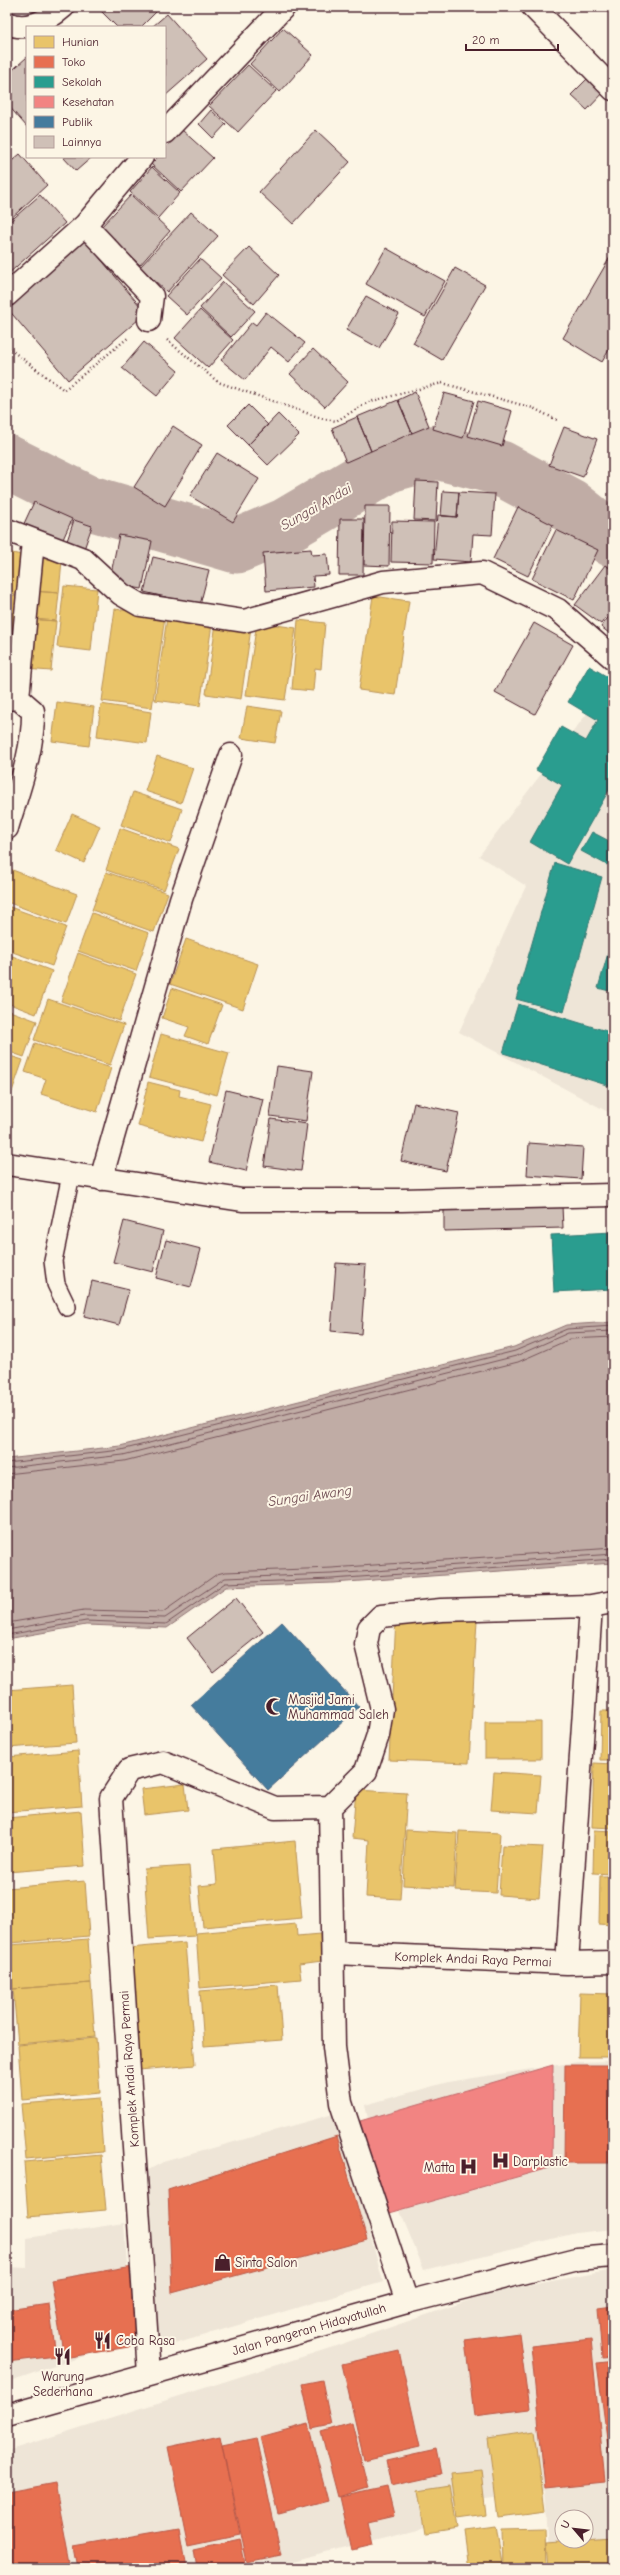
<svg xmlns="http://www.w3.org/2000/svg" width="620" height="2575" font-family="'Comic Neue',sans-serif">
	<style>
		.built { fill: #eee5d7; fill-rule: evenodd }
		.water { fill: #c0aca5; stroke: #917474 }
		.homes { fill: #e9c46a; stroke: #b99257 }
		.shops { fill: #e76f51; stroke: #b85746 }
		.schools { fill: #2a9d8f; stroke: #347771 }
		.health { fill: #f28482; stroke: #c06668 }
		.public { fill: #457b9d; stroke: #465f7b }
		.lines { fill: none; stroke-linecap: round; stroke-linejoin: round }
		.shore { stroke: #79575c; stroke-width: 1 }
		.river { stroke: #c0aca5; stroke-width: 55 }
		.building { fill: #cfc0b7; stroke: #4a1f2b }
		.lane-casing { stroke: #4a1f2b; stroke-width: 20 }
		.street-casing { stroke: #4a1f2b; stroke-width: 25 }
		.secondary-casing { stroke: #4a1f2b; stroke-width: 25 }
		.primary-casing { stroke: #4a1f2b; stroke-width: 25 }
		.path { stroke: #4a1f2b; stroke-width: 2.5; stroke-dasharray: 1 3; stroke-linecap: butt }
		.lane { stroke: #fcf5e5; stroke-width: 17 }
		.street { stroke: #fcf5e5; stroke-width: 22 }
		.secondary { stroke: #fcf5e5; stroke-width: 22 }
		.primary { stroke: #fcf5e5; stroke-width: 22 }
		.labels { text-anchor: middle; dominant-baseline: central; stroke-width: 4; stroke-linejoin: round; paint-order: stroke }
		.poi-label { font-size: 13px; fill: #4a1f2b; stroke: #fcf5e5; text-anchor: start }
		.street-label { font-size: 13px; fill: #4a1f2b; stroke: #fcf5e5 }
		.water-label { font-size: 14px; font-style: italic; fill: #6d4950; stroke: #fcf5e5 }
	</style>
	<rect width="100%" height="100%" fill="#fcf5e5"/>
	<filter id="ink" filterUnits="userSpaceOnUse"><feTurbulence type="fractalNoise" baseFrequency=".025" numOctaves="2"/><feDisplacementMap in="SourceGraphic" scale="8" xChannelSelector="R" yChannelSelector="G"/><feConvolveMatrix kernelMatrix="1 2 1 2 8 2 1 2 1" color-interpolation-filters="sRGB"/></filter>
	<g filter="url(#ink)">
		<path class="built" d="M613,679V1107L610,1113L459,1032L526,886L479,856Z
			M613,2061V2229L576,2233L424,2270L375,2150L365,2105L448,2082L577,2062Z
			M337,2113L383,2282L168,2346L156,2339L143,2173L163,2162Z
			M124,2223L132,2340L7,2382V2267L27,2268V2238Z
			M613,2270V2568H550L545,2491L485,2498L414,2530L279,2564L278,2568H7V2451L330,2348L496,2291ZM562,2517H586V2541H562Z"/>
		<path class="water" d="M613,1322V1563L333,1583L226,1587L167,1628L86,1625L7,1639V1459L120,1446L514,1347L566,1325Z"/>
		<path class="homes" d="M7,552L22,555L16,594L7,592Z
			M36,558L62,560L59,593L33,591Z
			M64,586L97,589L91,651L57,647Z
			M33,591L59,593L56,621L30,619Z
			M7,594L18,596L10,645H7Z
			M373,596L409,601L395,695L359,690Z
			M115,609L165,616L152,708L102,701Z
			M167,618L212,624L200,706L155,700Z
			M30,619L56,621L51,671L25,669Z
			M298,620L325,623L321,669L315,668L313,691L292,689Z
			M257,622L296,628L285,700L246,695Z
			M216,623L251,628L241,699L206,694Z
			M7,646L12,647L7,675Z
			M57,702L94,707L89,746L52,741Z
			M101,704L151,712L147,743L97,736Z
			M247,706L281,711L275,743L241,738Z
			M157,756L193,768L181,803L145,791Z
			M133,792L182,809L171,843L121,825Z
			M72,814L100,826L84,863L56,850Z
			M120,828L179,849L164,890L106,870Z
			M7,868L77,894L66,924L7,902Z
			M106,872L168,893L154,932L92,910Z
			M7,906L66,927L52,966L7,950Z
			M92,913L149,933L136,971L78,951Z
			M186,939L258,964L243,1009L170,984Z
			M78,953L136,974L119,1021L61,1001Z
			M7,954L52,971L36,1014L7,1003Z
			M172,988L222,1005L208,1044L185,1036L189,1027L162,1018Z
			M48,999L124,1025L110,1065L34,1040Z
			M7,1010L37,1021L24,1057L7,1051Z
			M161,1034L229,1053L217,1095L149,1077Z
			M35,1043L111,1068L97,1112L41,1094L46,1079L25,1072Z
			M7,1055L23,1060L8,1103H7Z
			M148,1082L180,1090L179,1096L211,1104L201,1142L138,1126Z
			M7,1110L11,1111L7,1122Z
			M396,1617L477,1620L469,1763L389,1760Z
			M72,1685L76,1743L7,1748V1690Z
			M601,1711H613V1760H600Z
			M485,1722H541V1759H485Z
			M78,1751L82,1806L7,1812V1757Z
			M594,1763L613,1764V1828L592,1827Z
			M494,1772L541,1775L538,1813L491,1810Z
			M185,1784L188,1810L144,1815L141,1789Z
			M356,1790L407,1793L400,1899L366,1897L369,1840L352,1838Z
			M81,1811L85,1866L7,1872V1818Z
			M406,1830L457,1833L454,1888L403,1885Z
			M594,1830L613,1831V1874L593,1873Z
			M459,1831L500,1833L496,1893L455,1891Z
			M295,1841L302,1918L203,1927L199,1886L217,1884L214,1849Z
			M502,1845L543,1847L539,1898L499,1895Z
			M189,1866L195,1936L149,1939L144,1869Z
			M600,1876H613V1925L599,1924Z
			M85,1881L89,1936L11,1943L7,1888Z
			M296,1924L297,1936L320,1934L322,1961L299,1964L301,1979L200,1988L196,1933Z
			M88,1939L91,1983L13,1989L10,1945Z
			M185,1943L195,2065L139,2070L129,1948Z
			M91,1983L95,2037L18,2044L13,1989Z
			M278,1985L282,2040L204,2046L200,1991Z
			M580,1993L613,1994L612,2057H578Z
			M96,2038L100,2093L22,2100L18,2045Z
			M99,2098L103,2152L26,2159L21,2104Z
			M101,2155L106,2210L28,2217L24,2162Z
			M535,2431L545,2511L498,2517L488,2438Z
			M481,2470L486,2515L457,2519L451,2473Z
			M450,2485L457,2528L425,2533L418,2490Z
			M496,2527L502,2564L469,2568L464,2531Z
			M545,2529L546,2568H503L502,2530Z
			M613,2539V2568H548L546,2544Z"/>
		<path class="shops" d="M565,2065H613V2163H564Z
			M337,2136L367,2240L172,2293L168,2190Z
			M133,2266L146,2344L64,2358L51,2280Z
			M49,2304L56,2356L7,2362V2310Z
			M613,2306V2357L602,2358L598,2308Z
			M519,2333L529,2409L474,2416L465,2340Z
			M591,2339L605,2482L545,2488L531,2346Z
			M399,2351L420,2447L364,2460L342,2364Z
			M613,2361V2478H612L597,2363Z
			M322,2380L331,2425L312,2429L302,2384Z
			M352,2423L368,2488L338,2497L321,2432Z
			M308,2424L328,2501L279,2514L260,2437Z
			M220,2436L240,2534L188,2545L168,2447Z
			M256,2438L281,2555L247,2562L222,2445Z
			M436,2450L441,2475L391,2486L386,2461Z
			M55,2483L71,2568H9L7,2492Z
			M387,2487L394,2516L368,2522L373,2545L352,2550L340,2497Z
			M179,2528L186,2568H78L74,2546Z
			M240,2539L246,2568H197L194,2549Z"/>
		<path class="schools" d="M589,666L613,680V783L567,864L530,842L562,785L536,770L561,727L586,741L598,720L568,702Z
			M592,832L613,843V853L607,865L581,851Z
			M555,863L602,877L564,1012L516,999Z
			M613,936V992L598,988Z
			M518,1004L613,1033V1087L503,1053Z
			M613,1232V1289L554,1292L551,1235Z"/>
		<path class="health" d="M553,2065L552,2167L386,2214L360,2121Z"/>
		<path class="public" d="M282,1622L359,1707L268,1790L191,1705Z"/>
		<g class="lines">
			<path class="shore" d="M7,1463L121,1450L515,1351L567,1329L613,1326
				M7,1468L123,1455L516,1356L568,1333L613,1331
				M7,1474L124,1461L518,1362L570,1339L613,1337
				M7,1623L84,1610L163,1612L217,1574L225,1572L332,1568L613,1548
				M7,1630L84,1616L165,1618L225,1578L332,1574L613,1554
				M7,1635L86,1621L166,1624L225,1583L332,1579L613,1559"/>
			<path class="river" d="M7,462L87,502L237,546L287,525L389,465L437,452L500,468L570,506L613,540"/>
		</g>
		<path class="building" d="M97,7H161L141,27H117Z
			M167,14L207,59L165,96V27H152Z
			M283,28L313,55L280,92L250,64Z
			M27,57V127L7,104V75Z
			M248,65L276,91L238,132L209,106Z
			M590,76L606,90L587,110L571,95Z
			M211,110L226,124L213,138L199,124Z
			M182,130L213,158L181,192L151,164L158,157H165V149Z
			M316,130L350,162L293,224L259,192Z
			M20,154L47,185L7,222V165Z
			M63,157H92L76,171Z
			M152,167L180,193L158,218L130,192Z
			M40,195L65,223L7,275V224Z
			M131,195L170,231L140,265L100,228Z
			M191,212L218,236L167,292L140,267Z
			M83,238L146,313L68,380L7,308V304Z
			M249,247L279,275L254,304L222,275Z
			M386,248L445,281L425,317L366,284Z
			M613,252V343L602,362L563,338Z
			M200,259L221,278L187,315L166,296Z
			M455,268L485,285L442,360L413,343Z
			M223,282L255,311L231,337L200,308Z
			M366,296L399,314L379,348L346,330Z
			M200,310L233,340L208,368L175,338Z
			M266,312L305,343L289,362L271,347L245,380L221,360L252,322L256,325Z
			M144,342L178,371L157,396L122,368Z
			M313,349L348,382L325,407L290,374Z
			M415,392L429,426L412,433L398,400Z
			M444,393L474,401L463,438L433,429Z
			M398,400L412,433L371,451L357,417Z
			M478,401L512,411L502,446L468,436Z
			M248,405L268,425L248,445L228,425Z
			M278,414L299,435L268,465L248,445Z
			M357,417L371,451L346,462L332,428Z
			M173,426L202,445L165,506L134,487Z
			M564,427L597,439L583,477L549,465Z
			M217,453L259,479L233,522L190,496Z
			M416,481L438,482L436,521L414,520Z
			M443,491L459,492L457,517L441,516Z
			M459,492L495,494L492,535L473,534L471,562L434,559L438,515L457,517Z
			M34,502L72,519L60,546L21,530Z
			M365,506H390L389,566L364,565Z
			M518,507L553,525L528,576L493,559Z
			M340,519H364L363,575H339Z
			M74,520L92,526L83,552L65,547Z
			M392,521L434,522L433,563L391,562Z
			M556,530L598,550L574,600L532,579Z
			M119,535L152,541L142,589L109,583Z
			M311,549L312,555L327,554L329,575L313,576L314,587L266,591L263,553Z
			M153,557L209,570L200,605L144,592Z
			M605,565L613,570V607L601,624L575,605Z
			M613,611V636L601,627Z
			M534,623L573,645L535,714L495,692Z
			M277,1066L313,1071L306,1121L270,1116Z
			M226,1090L263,1099L246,1171L209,1162Z
			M414,1103L459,1113L446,1171L401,1161Z
			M271,1119L307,1124L301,1171L264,1166Z
			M529,1143L583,1147L581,1179L527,1175Z
			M562,1206L563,1228L444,1231V1209Z
			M124,1221L163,1231L153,1272L113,1262Z
			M166,1240L201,1249L191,1287L156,1278Z
			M336,1263L366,1265L361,1334L331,1331Z
			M92,1281L129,1290L119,1325L84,1316Z
			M236,1598L263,1632L213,1672L187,1638Z"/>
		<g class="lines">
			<defs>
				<path id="lane" d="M67,1307L56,1284L53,1261L71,1175"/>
				<path id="street" d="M533,7L613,89
					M165,132L284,7
					M85,225L152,296L149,320
					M7,295L85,225L142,157
					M7,530L83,559L121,594L140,605L244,621L383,582L482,573L558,610L613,658
					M18,698L33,541
					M7,699L18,698L33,711C34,750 18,791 7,828
					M7,1164L242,1200H402L613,1195
					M101,1179L181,899L231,755
					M330,1807L334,2047L341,2103L407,2302
					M334,1953L567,1963L613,1962
					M567,1963L591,1606
					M149,2374L111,1798L129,1770L163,1762L275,1808L330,1807L366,1771L378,1735L382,1709L366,1644L369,1628L381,1616L441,1610L591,1606L613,1602"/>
				<path id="secondary" d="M7,23C27,32 48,20 63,7"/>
				<path id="primary" d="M7,2415L407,2302L577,2259L613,2256"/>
			</defs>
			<use href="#lane" class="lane-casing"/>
			<use href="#street" class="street-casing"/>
			<use href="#secondary" class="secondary-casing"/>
			<use href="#primary" class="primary-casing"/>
			<path class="path" d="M167,340L218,382L321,418L336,421L369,402L442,383L533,408L557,420
				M7,347L64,390L129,337"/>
			<use href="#lane" class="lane"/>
			<use href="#street" class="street"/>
			<use href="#secondary" class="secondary"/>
			<use href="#primary" class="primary"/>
		</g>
	</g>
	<defs>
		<symbol id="mosque-bare" viewBox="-9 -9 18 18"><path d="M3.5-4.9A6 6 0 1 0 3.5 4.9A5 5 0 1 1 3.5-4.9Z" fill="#4a1f2b" stroke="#fcf5e5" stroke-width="2.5" paint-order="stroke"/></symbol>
		<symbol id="hospital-bare" viewBox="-9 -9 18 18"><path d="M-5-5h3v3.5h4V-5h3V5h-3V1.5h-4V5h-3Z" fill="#4a1f2b" stroke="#fcf5e5" stroke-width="2.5" paint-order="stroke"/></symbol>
		<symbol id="shop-bare" viewBox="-9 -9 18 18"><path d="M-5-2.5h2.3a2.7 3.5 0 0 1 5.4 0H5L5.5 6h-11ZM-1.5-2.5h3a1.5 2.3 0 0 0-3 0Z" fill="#4a1f2b" stroke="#fcf5e5" stroke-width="2.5" paint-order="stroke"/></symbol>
		<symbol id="restaurant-bare" viewBox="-9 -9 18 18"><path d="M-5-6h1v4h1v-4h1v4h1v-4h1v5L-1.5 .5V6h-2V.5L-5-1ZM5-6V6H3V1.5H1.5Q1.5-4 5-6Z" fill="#4a1f2b" stroke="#fcf5e5" stroke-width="2.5" paint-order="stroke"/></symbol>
	</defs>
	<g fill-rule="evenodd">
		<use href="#mosque-bare" x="262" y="1694" width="25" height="25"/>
		<use href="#hospital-bare" x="488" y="2148" width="25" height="25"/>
		<use href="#hospital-bare" x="456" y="2154" width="25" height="25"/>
		<use href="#shop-bare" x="210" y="2250" width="25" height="25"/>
		<use href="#restaurant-bare" x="90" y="2328" width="25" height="25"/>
		<use href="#restaurant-bare" x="50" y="2344" width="25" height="25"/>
	</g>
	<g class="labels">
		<g class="poi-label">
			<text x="288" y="1699">Masjid Jami<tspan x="288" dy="15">Muhammad Saleh</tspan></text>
			<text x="513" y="2161">Darplastic</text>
			<text x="455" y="2167" text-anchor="end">Matta</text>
			<text x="235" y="2262">Sinta Salon</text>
			<text x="116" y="2340">Coba Rasa</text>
			<text x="63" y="2376" text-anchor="middle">Warung<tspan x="63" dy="15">Sederhana</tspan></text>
		</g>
		<g class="street-label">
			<text transform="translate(473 1959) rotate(2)">Komplek Andai Raya Permai</text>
			<text transform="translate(129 2069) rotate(-94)">Komplek Andai Raya Permai</text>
			<text transform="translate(309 2329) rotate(-16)">Jalan Pangeran Hidayatullah</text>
		</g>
		<g class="water-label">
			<text transform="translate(316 507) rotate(-30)">Sungai Andai</text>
			<text transform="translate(310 1496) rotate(-8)">Sungai Awang</text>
		</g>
	</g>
	<rect width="620" height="2575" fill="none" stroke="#fcf5e5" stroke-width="24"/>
	<rect x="12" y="12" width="596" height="2551" fill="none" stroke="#4a1f2b" stroke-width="1.5" filter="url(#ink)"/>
	<rect x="26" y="26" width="140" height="132" fill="#fcf5e5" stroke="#b59f9b"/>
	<rect x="34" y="36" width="20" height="12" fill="#e9c46a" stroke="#b59f9b"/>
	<text x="62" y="46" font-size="12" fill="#4a1f2b">Hunian</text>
	<rect x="34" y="56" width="20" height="12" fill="#e76f51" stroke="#b59f9b"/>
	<text x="62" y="66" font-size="12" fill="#4a1f2b">Toko</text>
	<rect x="34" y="76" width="20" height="12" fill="#2a9d8f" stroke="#b59f9b"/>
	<text x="62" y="86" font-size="12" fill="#4a1f2b">Sekolah</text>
	<rect x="34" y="96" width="20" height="12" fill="#f28482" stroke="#b59f9b"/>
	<text x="62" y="106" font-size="12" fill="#4a1f2b">Kesehatan</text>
	<rect x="34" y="116" width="20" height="12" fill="#457b9d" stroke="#b59f9b"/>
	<text x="62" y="126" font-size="12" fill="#4a1f2b">Publik</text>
	<rect x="34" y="136" width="20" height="12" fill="#cfc0b7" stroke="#b59f9b"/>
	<text x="62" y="146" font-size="12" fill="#4a1f2b">Lainnya</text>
	<g transform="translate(574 2529) rotate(298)"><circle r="19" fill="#fcf5e5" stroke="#b59f9b"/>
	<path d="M0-3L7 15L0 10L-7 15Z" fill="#4a1f2b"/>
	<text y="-6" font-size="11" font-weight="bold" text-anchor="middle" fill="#4a1f2b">U</text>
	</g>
	<path d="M466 44v6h92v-6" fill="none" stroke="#4a1f2b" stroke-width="2"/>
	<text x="472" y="44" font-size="12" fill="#4a1f2b" stroke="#fcf5e5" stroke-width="3" paint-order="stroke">20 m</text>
</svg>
